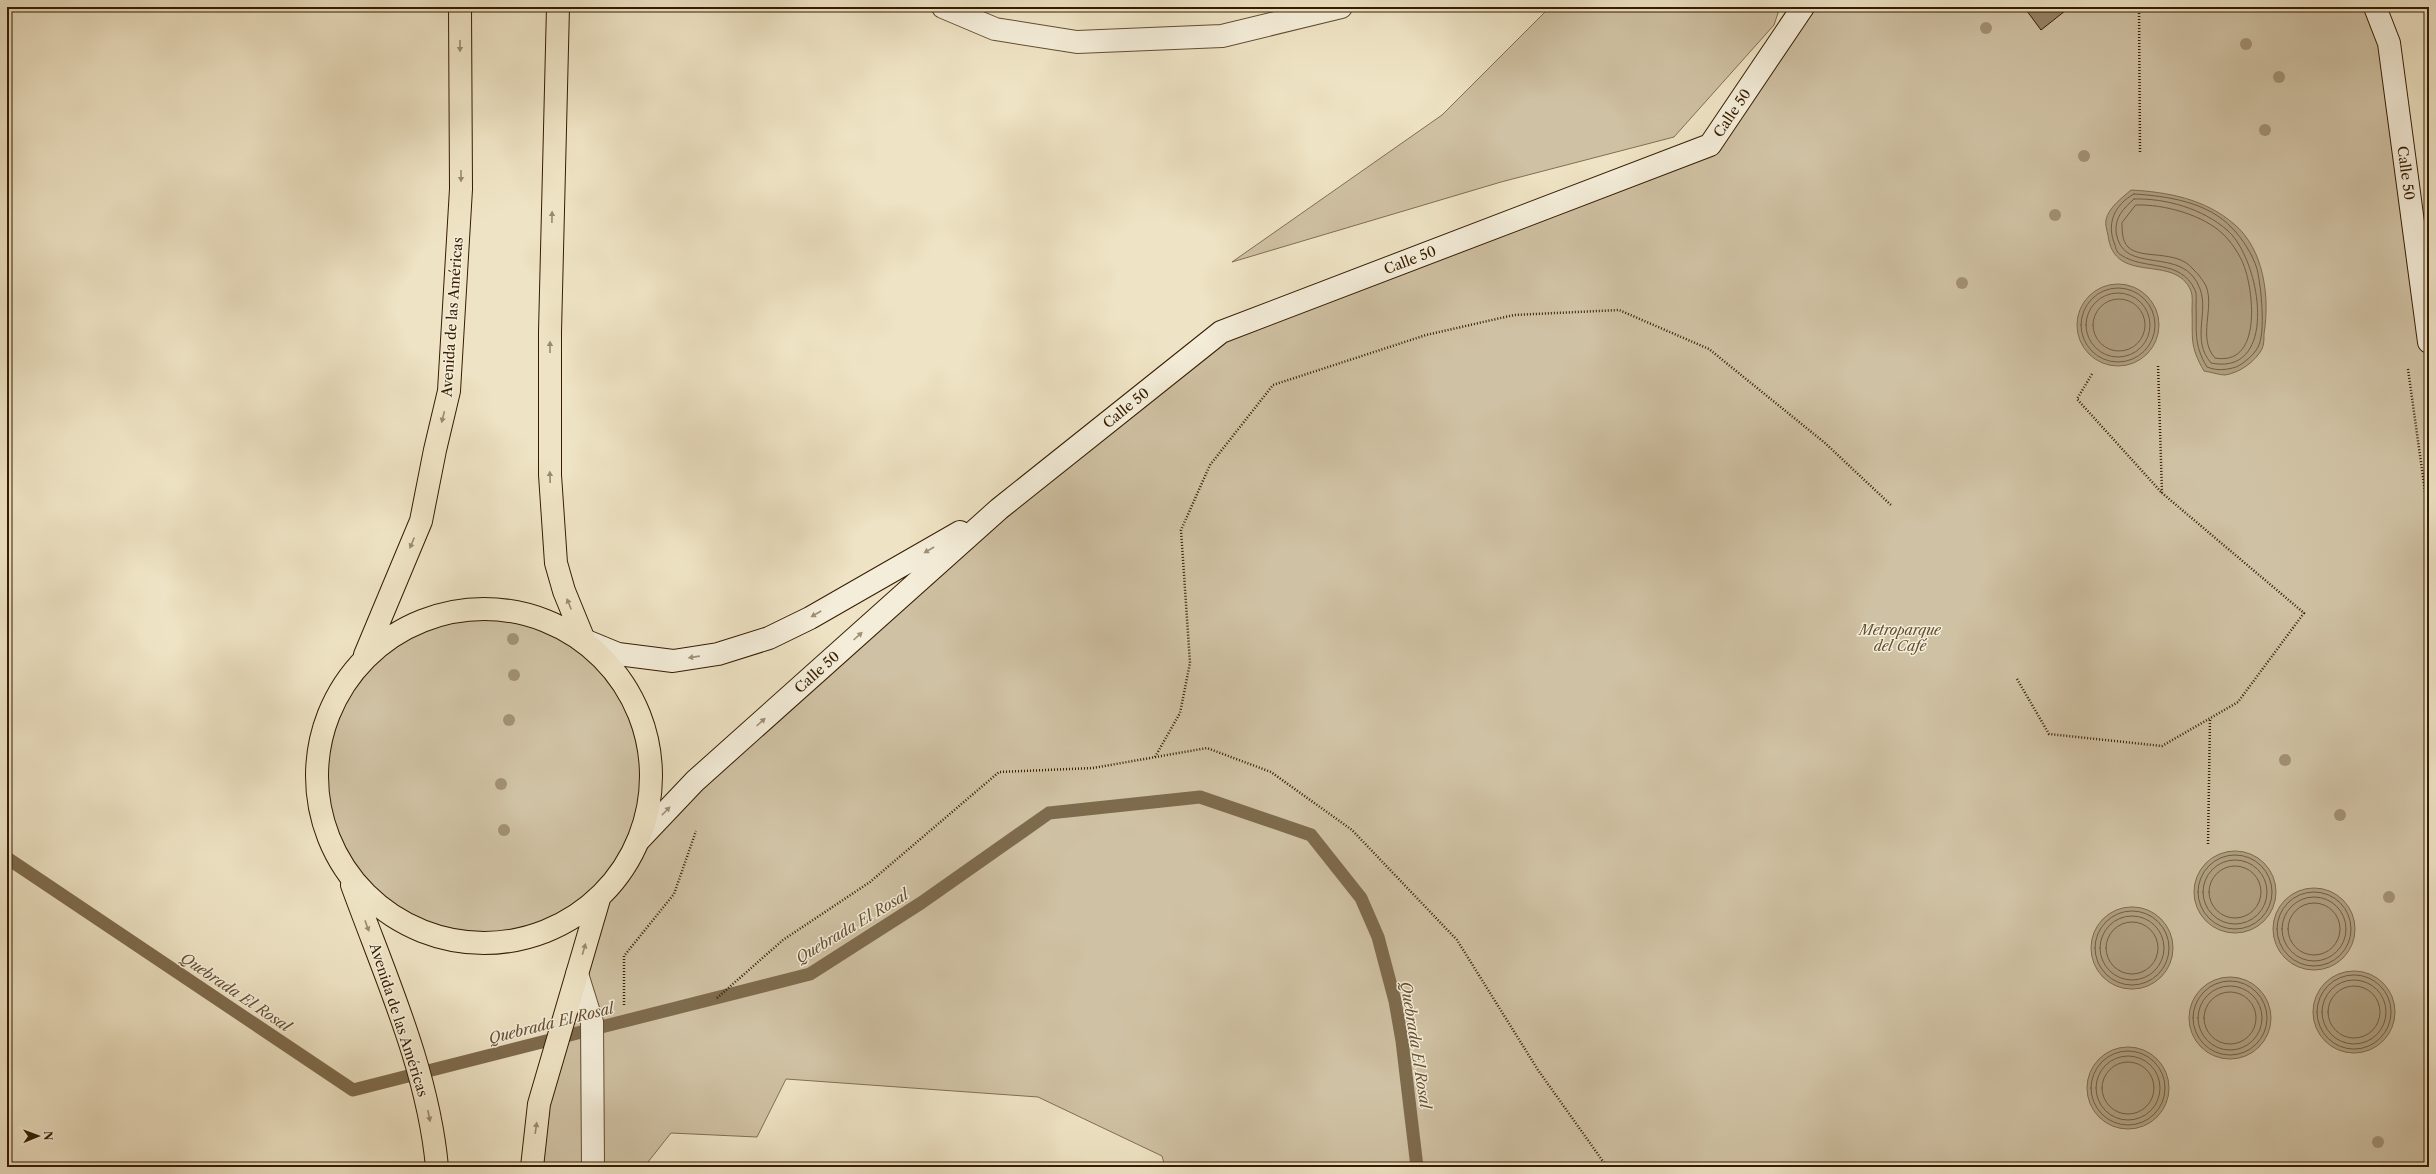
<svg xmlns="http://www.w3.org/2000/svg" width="2436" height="1174" font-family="'Libre Caslon Text',serif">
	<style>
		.green { fill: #cfc1a3; stroke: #826e52 }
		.water { fill: #af9f81; stroke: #7e6b4d }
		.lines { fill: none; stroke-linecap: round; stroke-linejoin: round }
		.shore { stroke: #725e40; stroke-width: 1 }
		.stream { stroke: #7e6b4d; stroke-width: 13 }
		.building { fill: #958366; stroke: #351c00 }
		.lane-casing { stroke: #634e31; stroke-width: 24 }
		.street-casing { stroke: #634e31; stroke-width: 24 }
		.secondary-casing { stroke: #351c00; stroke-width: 24 }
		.primary-casing { stroke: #351c00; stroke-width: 24 }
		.path { stroke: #351c00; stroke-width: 2.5; stroke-dasharray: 1 2; stroke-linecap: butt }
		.lane { stroke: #f4edd9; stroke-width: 22 }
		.street { stroke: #f4edd9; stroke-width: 22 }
		.secondary { stroke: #f4edd9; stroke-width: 22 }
		.primary { stroke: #eee3c4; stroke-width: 22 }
		.tree { fill: #a29173 }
		.oneway { fill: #9b896c }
		.oneway2 { fill: #9e8f77 }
		.labels { text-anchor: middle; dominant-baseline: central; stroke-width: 3; stroke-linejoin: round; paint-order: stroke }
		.street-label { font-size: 14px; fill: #351c00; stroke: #f4edd9 }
		.park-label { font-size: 14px; font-style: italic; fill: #634e31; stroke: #f4edd9 }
		.water-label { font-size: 15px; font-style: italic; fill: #665034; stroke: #f4edd9 }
	</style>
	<rect width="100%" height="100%" fill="#eee3c4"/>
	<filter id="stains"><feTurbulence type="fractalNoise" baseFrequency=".005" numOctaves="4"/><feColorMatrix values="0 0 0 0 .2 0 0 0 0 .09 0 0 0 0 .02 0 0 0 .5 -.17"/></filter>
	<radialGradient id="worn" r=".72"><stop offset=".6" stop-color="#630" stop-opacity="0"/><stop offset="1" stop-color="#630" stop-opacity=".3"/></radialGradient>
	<path class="green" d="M1550,7H1780L1774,25L1674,137L1501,182L1232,262L1442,115Z
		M1803,7H2375L2429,342V1167H1165L1162,1156L1038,1097L786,1079L757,1137L671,1133L644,1167H532L598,900C588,907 577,917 566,923C522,948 471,949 424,933C387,919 357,891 338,856C267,727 392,570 534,617C551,623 569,629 583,640C599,651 613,672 625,688C649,718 652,763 649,800C648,813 643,826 639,838L695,781L1221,332L1710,145Z"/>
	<path class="water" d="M2131,190C2168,192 2205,199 2234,224C2264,249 2270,297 2264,334C2264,339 2264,345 2262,349C2255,362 2239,373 2225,375C2219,375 2211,372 2204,371C2189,345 2193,338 2192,310C2192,304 2193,296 2191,291C2175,252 2114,287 2108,235C2107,231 2105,224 2106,220C2108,208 2123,197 2131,190Z
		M2077 325a41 41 0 1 1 82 0a41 41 0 1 1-82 0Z
		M2194 892a41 41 0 1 1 82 0a41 41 0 1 1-82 0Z
		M2273 929a41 41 0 1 1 82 0a41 41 0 1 1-82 0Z
		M2091 948a41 41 0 1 1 82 0a41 41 0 1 1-82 0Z
		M2313 1012a41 41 0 1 1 82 0a41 41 0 1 1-82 0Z
		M2189 1018a41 41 0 1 1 82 0a41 41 0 1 1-82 0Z
		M2087 1088a41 41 0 1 1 82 0a41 41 0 1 1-82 0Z"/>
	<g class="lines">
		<path class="shore" d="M2134,194C2167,196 2208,202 2232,228C2242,238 2253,255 2257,269C2261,285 2266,333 2258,347C2254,355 2243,364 2236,367C2226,370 2217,371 2207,367C2193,344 2197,330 2196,305C2196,300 2197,294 2195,290C2180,258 2145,271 2121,255C2117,253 2116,249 2115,245C2106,224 2114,205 2134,194Z
			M2134,199C2166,198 2203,209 2227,230C2261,259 2280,377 2211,363C2191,340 2209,312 2200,289C2184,243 2122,278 2116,232C2115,217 2123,209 2134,199Z
			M2136,205C2164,204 2204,215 2224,235C2234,245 2243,260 2246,272C2254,299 2260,366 2215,358C2197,338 2215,308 2206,286C2203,280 2198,274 2193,269C2177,249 2141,260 2128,247C2122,241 2122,230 2122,223Z
			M2081 325a37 37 0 1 1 74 0a37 37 0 1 1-74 0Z
			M2086 325a32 32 0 1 1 64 0a32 32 0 1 1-64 0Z
			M2093 325a26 26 0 1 1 52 0a26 26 0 1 1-52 0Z
			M2198 892a37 37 0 1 1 74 0a37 37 0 1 1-74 0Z
			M2203 892a32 32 0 1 1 64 0a32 32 0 1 1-64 0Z
			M2209 892a26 26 0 1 1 52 0a26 26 0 1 1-52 0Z
			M2277 929a37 37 0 1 1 74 0a37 37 0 1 1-74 0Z
			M2282 929a32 32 0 1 1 64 0a32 32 0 1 1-64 0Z
			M2288 929a26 26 0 1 1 52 0a26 26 0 1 1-52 0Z
			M2095 948a37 37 0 1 1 74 0a37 37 0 1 1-74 0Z
			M2100 948a32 32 0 1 1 64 0a32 32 0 1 1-64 0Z
			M2106 948a26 26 0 1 1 52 0a26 26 0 1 1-52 0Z
			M2317 1012a37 37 0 1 1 74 0a37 37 0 1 1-74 0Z
			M2322 1012a32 32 0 1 1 64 0a32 32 0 1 1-64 0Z
			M2193 1018a37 37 0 1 1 74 0a37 37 0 1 1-74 0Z
			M2328 1012a26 26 0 1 1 52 0a26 26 0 1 1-52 0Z
			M2198 1018a32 32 0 1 1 64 0a32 32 0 1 1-64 0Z
			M2204 1018a26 26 0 1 1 52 0a26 26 0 1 1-52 0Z
			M2091 1088a37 37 0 1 1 74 0a37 37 0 1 1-74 0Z
			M2096 1088a32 32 0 1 1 64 0a32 32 0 1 1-64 0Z
			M2102 1088a26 26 0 1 1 52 0a26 26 0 1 1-52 0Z"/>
		<path class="stream" d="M7,858L353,1090L810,974L921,903L1049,813L1200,797L1311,835L1361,898L1378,937L1395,1001L1402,1041L1417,1167"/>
	</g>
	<path class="building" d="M2024,7H2070L2041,30Z"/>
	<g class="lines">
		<defs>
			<path id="lane" d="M577,974L592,1022L593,1167"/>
			<path id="street" d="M943,7L995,29L1077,42L1222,36L1341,7"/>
			<path id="secondary" d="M2375,7L2389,43L2429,342
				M584,640L618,654L673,661L718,654L769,638L810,618L960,532
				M639,840L695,781L999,509L1221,332L1710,145L1803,7"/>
			<path id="primary" d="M558,7L550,332V475L556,563L564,591L584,640
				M317 776a167 167 0 1 1 334 0a167 167 0 1 1-334 0Z
				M365,655L421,521L435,450L449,391L461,189L460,7
				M352,885C385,976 428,1069 437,1167
				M532,1167L539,1104L599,899"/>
		</defs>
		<use href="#lane" class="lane-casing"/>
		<use href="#street" class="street-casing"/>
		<use href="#secondary" class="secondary-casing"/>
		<use href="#primary" class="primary-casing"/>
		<path class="path" d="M2139,7L2140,152
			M2408,369L2429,520
			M2092,374L2077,399L2162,493L2158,365
			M2017,679L2049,734L2162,746L2238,702L2304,613L2162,493
			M1155,757L1180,713L1190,663L1181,530L1210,465L1273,385L1426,335L1514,315L1619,310L1709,349L1825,443L1892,506
			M2208,844L2210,718
			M717,998L783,940L870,882L999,772L1093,768L1207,748L1271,772L1352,830L1457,940L1538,1070L1607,1167
			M624,1005V956L674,894L696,831"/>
		<use href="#lane" class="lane"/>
		<use href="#street" class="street"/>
		<use href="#secondary" class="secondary"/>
		<use href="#primary" class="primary"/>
	</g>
	<g class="tree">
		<circle cx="1986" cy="28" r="6"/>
		<circle cx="2246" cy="44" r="6"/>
		<circle cx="2279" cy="77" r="6"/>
		<circle cx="2265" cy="130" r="6"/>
		<circle cx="2084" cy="156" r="6"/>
		<circle cx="2055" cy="215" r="6"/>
		<circle cx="1962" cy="283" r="6"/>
		<circle cx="513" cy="639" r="6"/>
		<circle cx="514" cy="675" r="6"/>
		<circle cx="509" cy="720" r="6"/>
		<circle cx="2285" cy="760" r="6"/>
		<circle cx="501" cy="784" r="6"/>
		<circle cx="2340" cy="815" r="6"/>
		<circle cx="504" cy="830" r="6"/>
		<circle cx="2389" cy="897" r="6"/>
		<circle cx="2378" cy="1142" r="6"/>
	</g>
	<defs><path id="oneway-solid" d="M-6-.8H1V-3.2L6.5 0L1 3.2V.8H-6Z"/></defs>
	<g class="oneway">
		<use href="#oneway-solid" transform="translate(460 46) rotate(90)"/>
		<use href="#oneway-solid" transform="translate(461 176) rotate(90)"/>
		<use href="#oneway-solid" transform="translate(552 217) rotate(-89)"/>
		<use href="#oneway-solid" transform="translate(550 347) rotate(-90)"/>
		<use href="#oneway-solid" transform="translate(443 417) rotate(104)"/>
		<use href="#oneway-solid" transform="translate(550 477) rotate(-92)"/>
		<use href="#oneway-solid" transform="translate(412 543) rotate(113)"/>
		<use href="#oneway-solid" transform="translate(569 604) rotate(-112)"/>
		<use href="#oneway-solid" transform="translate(367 926) rotate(70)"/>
		<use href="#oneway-solid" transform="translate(584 949) rotate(-74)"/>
		<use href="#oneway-solid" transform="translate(429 1116) rotate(79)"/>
		<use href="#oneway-solid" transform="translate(536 1128) rotate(-82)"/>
	</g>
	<g class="oneway2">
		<use href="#oneway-solid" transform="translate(929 550) rotate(150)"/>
		<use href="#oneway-solid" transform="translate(816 614) rotate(150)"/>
		<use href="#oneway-solid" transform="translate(858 636) rotate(-42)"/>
		<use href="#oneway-solid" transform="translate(694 657) rotate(172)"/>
		<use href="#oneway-solid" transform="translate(761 722) rotate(-42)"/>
		<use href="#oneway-solid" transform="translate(666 811) rotate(-46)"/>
	</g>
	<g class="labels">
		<g class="street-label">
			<text transform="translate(1732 113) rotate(-56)">Calle 50</text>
			<text transform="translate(2406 173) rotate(82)">Calle 50</text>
			<text transform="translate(1410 260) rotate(-21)">Calle 50</text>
			<text transform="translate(452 317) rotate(-86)">Avenida de las Américas</text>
			<text transform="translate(1126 408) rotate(-39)">Calle 50</text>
			<text transform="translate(817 672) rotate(-42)">Calle 50</text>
			<text transform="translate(399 1020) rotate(72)">Avenida de las Américas</text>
		</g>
		<g class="park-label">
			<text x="1900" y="630">Metroparque<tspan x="1900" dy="16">del Café</tspan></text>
		</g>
		<g class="water-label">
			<text transform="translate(852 926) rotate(-31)">Quebrada El Rosal</text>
			<text transform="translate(236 992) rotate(34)">Quebrada El Rosal</text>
			<text transform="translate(551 1023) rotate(-14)">Quebrada El Rosal</text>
			<text transform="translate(1416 1045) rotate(81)">Quebrada El Rosal</text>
		</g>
	</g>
	<rect width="2436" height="1174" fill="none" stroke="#eee3c4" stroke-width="24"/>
	<rect x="8" y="8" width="2420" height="1158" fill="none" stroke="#351c00" stroke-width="2"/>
	<rect x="12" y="12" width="2412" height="1150" fill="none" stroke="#351c00"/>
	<g transform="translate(38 1136) rotate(89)" stroke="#f4edd9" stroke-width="3" paint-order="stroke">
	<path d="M0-3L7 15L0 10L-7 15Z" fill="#351c00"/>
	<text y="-6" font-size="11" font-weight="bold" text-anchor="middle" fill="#351c00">N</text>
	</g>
	<rect width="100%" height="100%" filter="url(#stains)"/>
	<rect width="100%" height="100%" fill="url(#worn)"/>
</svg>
